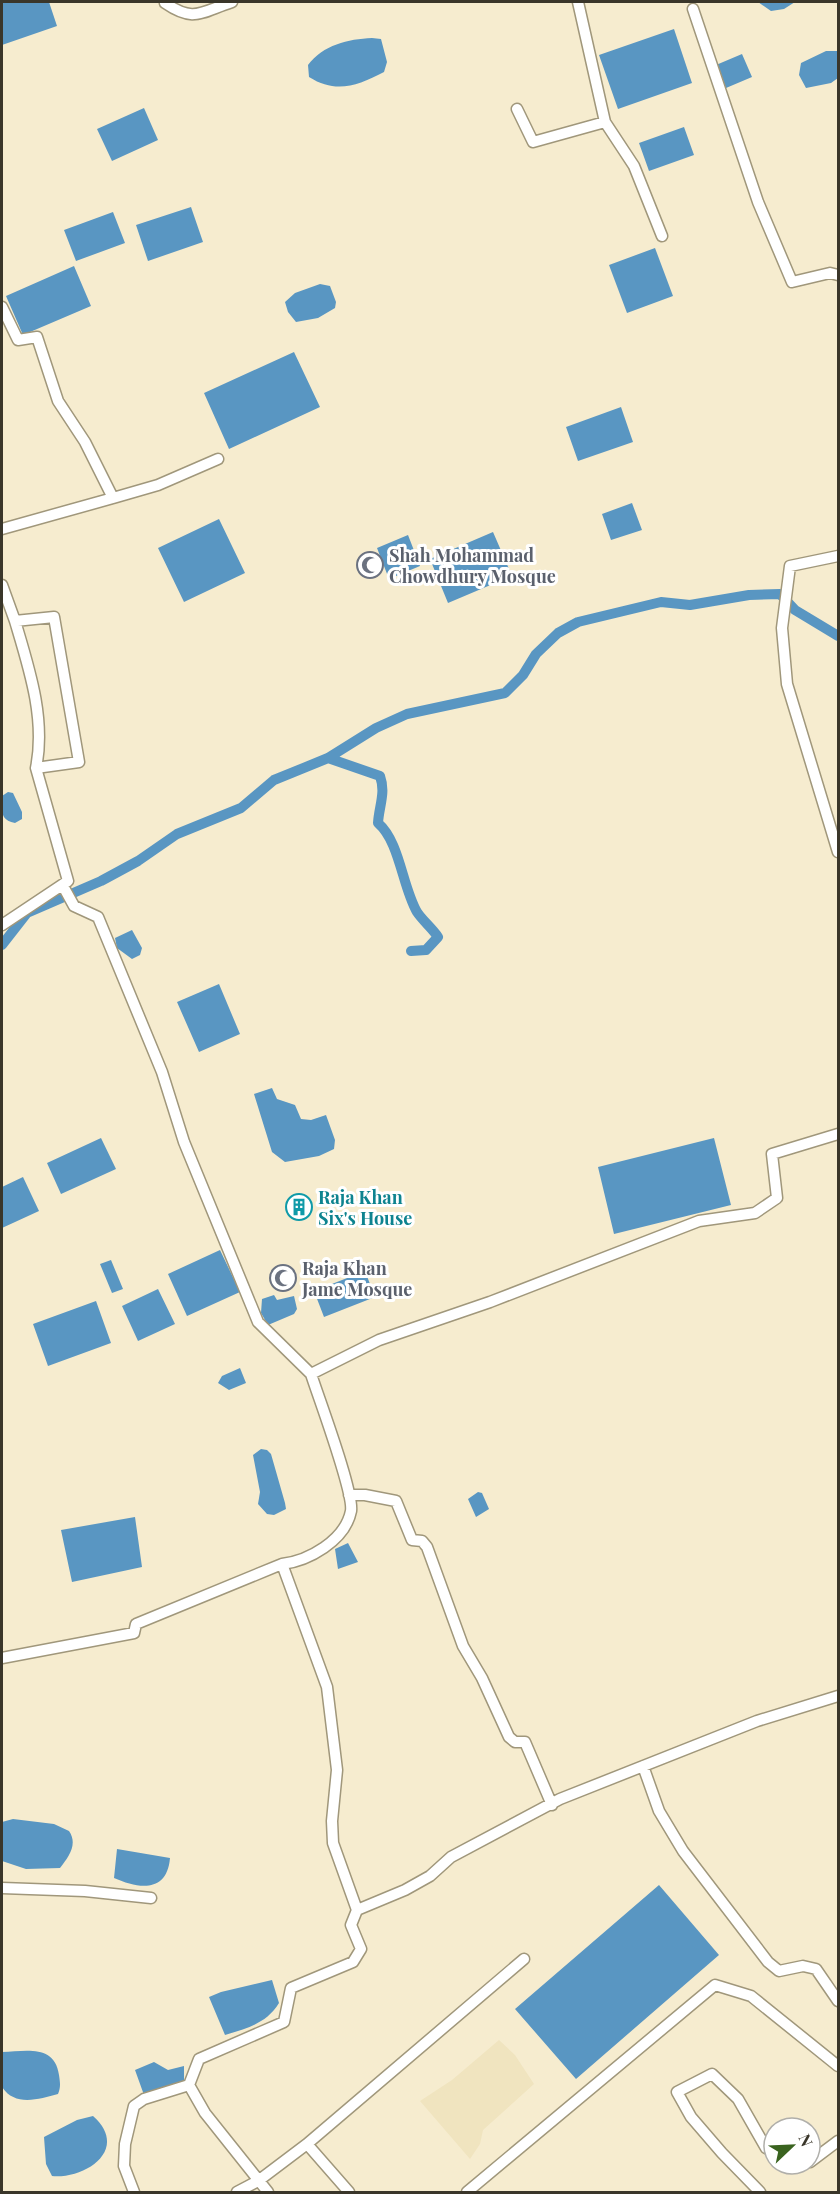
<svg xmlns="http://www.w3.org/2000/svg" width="840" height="2194" font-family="'Playfair Display',serif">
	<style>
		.built { fill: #f0e4bf }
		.water { fill: #5996c2 }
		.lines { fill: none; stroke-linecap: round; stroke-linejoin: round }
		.canal { stroke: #5996c2; stroke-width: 10 }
		.minor-casing { stroke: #a0977b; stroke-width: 13 }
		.minor { stroke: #fff; stroke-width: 10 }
		.labels { text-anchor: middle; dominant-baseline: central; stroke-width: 6; stroke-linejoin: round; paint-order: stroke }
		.worship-label { font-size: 18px; font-weight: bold; fill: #5b616d; stroke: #fff; text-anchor: start }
		.culture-label { font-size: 18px; font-weight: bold; fill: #0d838f; stroke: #fff; text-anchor: start }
	</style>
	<rect width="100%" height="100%" fill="#f6eccf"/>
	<path class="built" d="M499,2040L515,2055L534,2084L483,2130L480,2144L470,2159L420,2101L452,2080Z"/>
	<path class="water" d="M2,2H49L57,26L2,45Z
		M758,2H795L784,9L771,11Z
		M674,29L692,83L618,109L599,55Z
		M372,38L381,39L387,62L384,72C357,86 336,94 309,77L308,65C323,45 348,39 372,38Z
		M826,51H838V78L831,83L806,88L799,75L801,63Z
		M742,54L752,77L726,88L716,65Z
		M144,108L158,140L112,161L97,129Z
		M684,127L694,155L649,171L639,143Z
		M191,207L203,242L148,261L136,225Z
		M113,212L125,243L76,261L64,230Z
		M655,248L673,296L627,313L609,265Z
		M74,266L91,306L23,335L6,296Z
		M320,284L330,286L336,302L335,308L318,318L296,322L288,312L285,302L295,293Z
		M294,352L320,407L229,449L204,393Z
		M621,407L633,442L578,461L566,427Z
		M632,503L642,530L611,540L602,514Z
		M219,519L245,573L184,602L158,548Z
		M493,532L512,576L448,603L430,559Z
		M408,535L420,566L389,579L377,548Z
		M8,792L13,793L22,812V819L15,823C0,820 1,810 2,796Z
		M132,930L142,948L140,955L132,959L117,948L115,938Z
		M219,984L240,1034L199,1052L177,1002Z
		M272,1088L277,1099L295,1105L301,1119L311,1120L326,1115L335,1140L334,1149L319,1156L285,1162L272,1152L254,1094Z
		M101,1138L116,1169L61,1194L47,1163Z
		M714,1138L731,1205L614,1234L598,1167Z
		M23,1177L39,1211L2,1228V1187Z
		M220,1250L240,1292L187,1316L168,1274Z
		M111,1260L123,1289L112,1293L100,1264Z
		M365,1271L375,1297L324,1317L314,1291Z
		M158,1289L175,1324L138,1341L122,1306Z
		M274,1295L277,1300L294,1296L297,1309L294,1314L268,1325L261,1313L262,1299Z
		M96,1301L111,1343L48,1366L33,1324Z
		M240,1368L246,1383L229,1390L218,1383L222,1376Z
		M261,1449L267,1450L271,1454L285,1503L286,1509L274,1515L267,1514L258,1504L260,1492L253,1455Z
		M478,1492L482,1493L489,1509L476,1517L468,1499Z
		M135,1517L142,1567L72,1582L61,1530Z
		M348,1543L358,1562L338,1569L335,1549Z
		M13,1819L54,1824L69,1831C78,1844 69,1857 60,1868L26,1869L2,1861V1822Z
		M117,1849L170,1858C167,1893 139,1889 114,1878Z
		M659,1885L719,1955L576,2079L515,2009Z
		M272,1980L279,2003C266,2024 247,2028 225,2035L209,1997L221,1992Z
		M2,2052C26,2051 55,2044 59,2075C60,2082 61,2087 58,2094C39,2099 15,2107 2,2087Z
		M154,2062L168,2070L184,2066V2082L144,2095L135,2070Z
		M93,2116C130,2149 86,2179 52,2176L46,2164L44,2137L77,2120Z"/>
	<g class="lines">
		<path class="canal" d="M328,758L380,776C386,793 379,806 378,823C400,842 402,886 417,912C423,921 432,928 438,937L426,950L411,951
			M2,945L27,913L101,881L138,861L177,834L241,808L274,780L328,758L376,728L407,714L505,693L523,675L536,654L558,633L578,622L661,602L690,605L749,595L780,594L795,610L838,636"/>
		<defs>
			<path id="minor" d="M165,3C194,23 201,12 232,2
				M693,9L758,202L792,282L830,273L838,275
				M517,109L533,142L605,122L578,2
				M605,122L634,166L662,236
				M2,307L18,340L37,337L58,401L85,442L113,498L158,485L218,459
				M2,529L113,498
				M838,556L790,566L782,628L787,684L838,852
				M2,585L15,621L54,617L79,762L36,768L68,881L2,925
				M15,621C29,668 46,719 36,768
				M63,886L74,906L98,917L162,1072L184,1142L258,1322L311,1374
				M349,1495H365L396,1501L412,1540L422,1541L427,1547L463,1646L482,1678L509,1737L515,1742H525L552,1805
				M282,1564L327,1687L337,1770L332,1821L333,1843L357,1910
				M2,1658L134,1633L136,1624L282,1564C308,1561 345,1541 351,1511C354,1492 319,1399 311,1374L379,1340L490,1302L699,1221L755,1213L777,1198L772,1154L838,1134
				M643,1766L659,1811L683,1851L768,1962L779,1971L803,1966L816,1969L838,2001
				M2,1888L85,1891L151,1898
				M189,2085L205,2113L268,2192
				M307,2144L524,1959
				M810,2162L838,2141
				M134,2192L124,2166L125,2144L134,2106L144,2099L189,2085L199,2059L284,2022L291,1988L353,1962L361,1949L351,1925L357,1910L405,1890L430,1876L451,1857L560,1799L757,1721L838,1696
				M237,2192L258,2181L307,2144L349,2192
				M467,2192L715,1985L751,1996L838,2066
				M760,2192L722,2153L691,2117L677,2092L712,2074L738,2099L766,2148L774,2152"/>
		</defs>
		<use href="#minor" class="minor-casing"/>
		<use href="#minor" class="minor"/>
	</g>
	<defs>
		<symbol id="mosque-ring" viewBox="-11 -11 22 22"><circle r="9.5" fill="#fff" stroke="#6b7280" stroke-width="1.5"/><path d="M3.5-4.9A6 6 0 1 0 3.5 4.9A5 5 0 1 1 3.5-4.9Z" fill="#6b7280"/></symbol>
		<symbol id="building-ring" viewBox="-11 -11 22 22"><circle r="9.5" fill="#fff" stroke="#0f9aa8" stroke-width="1.5"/><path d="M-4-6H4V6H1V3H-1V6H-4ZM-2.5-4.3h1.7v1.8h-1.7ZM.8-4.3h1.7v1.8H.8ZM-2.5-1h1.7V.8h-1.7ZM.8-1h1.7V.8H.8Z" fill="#0f9aa8"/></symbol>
	</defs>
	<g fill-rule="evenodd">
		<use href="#mosque-ring" x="355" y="550" width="30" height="30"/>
		<use href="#building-ring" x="284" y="1192" width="30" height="30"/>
		<use href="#mosque-ring" x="268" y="1263" width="30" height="30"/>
	</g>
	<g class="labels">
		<g class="worship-label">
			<text x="389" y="555">Shah Mohammad<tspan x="389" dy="21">Chowdhury Mosque</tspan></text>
			<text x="302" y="1268">Raja Khan<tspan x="302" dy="21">Jame Mosque</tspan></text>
		</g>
		<g class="culture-label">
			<text x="318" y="1197">Raja Khan<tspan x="318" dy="21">Six's House</tspan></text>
		</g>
	</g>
	<rect width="840" height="2194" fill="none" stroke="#3a362a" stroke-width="6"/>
	<g transform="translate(792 2146) rotate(67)"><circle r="28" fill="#ffffff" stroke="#b0afaa" stroke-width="1.5"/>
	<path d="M0-4.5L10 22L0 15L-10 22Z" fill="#3a631f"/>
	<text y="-9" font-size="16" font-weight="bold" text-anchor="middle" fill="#3a362a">N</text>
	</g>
</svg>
